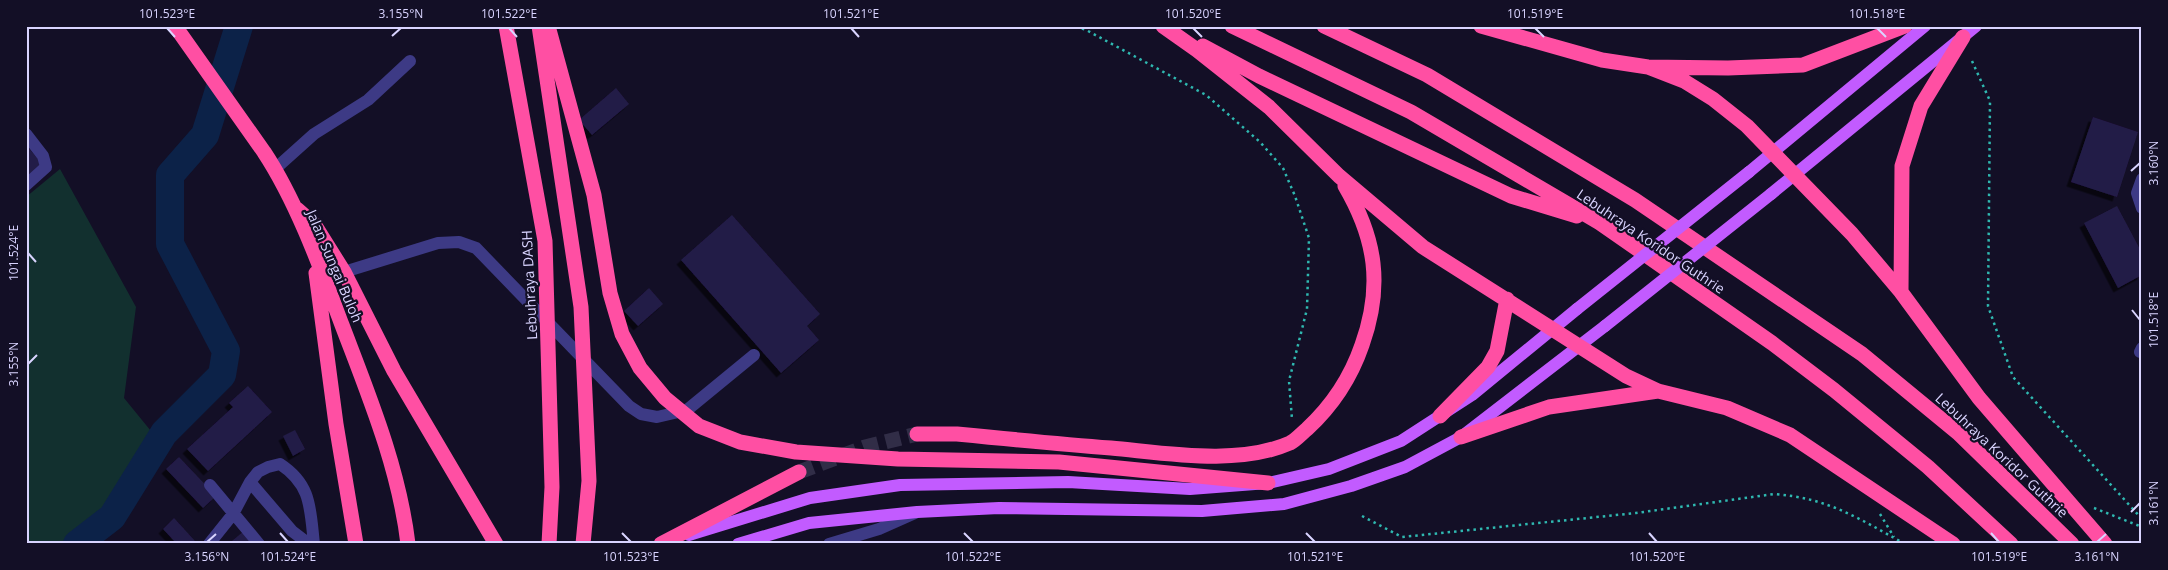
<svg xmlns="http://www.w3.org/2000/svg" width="2168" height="570" font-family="'Open Sans',sans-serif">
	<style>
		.green { fill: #12302f }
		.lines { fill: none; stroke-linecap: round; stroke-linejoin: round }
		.river { stroke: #0c2248; stroke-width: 28 }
		.building { fill: #241b47; filter: url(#shadow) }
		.highway-tunnel { stroke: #312d47; stroke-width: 15; stroke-dasharray: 15 8; stroke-linecap: butt }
		.path { stroke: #2fb8b0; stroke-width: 2.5; stroke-dasharray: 2.5 4; stroke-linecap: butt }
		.minor { stroke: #3d3a85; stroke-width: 12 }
		.major { stroke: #c25bff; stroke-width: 12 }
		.highway { stroke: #ff4fa3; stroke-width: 15 }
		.major-bridge { stroke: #c25bff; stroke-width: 12 }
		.highway-bridge { stroke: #ff4fa3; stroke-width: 15 }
		.ticks { fill: none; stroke: #d9d4ff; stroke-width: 2 }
		.labels { text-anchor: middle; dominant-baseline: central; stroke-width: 4.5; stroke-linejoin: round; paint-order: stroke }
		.street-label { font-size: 14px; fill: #d9d4ff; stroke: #130f26 }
		.neatline { fill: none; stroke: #d9d4ff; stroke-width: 2 }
		.ticks-label { font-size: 12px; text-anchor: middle; fill: #d9d4ff }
	</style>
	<defs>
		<filter id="shadow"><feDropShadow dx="-4.5" dy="4.5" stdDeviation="0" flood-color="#0009"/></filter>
	</defs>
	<rect width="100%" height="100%" fill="#130f26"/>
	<path class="green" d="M60,169L136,307L124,398L155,436L102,514L66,544H26V197Z"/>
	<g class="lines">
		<path class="river" d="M77,544L112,517L164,433L222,375L226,351L170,244V175L205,135L239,26"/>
	</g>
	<path class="building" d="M616,88L629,104L592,135L579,120Z
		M2093,117L2138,132L2117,197L2071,182Z
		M26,145L43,165L26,178Z
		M2117,206L2142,253V275L2118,288L2084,223Z
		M732,215L820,314L807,326L819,340L781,373L681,260Z
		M649,288L663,304L638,326L624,311Z
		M248,386L272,412L208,471L187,449L233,407L229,403Z
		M295,430L305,449L293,456L283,436Z
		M179,457L216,496L203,508L166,469Z
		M174,518L195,541L192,544H177L163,529Z
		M244,531L255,544H234L232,541Z"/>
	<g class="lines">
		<path class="highway-tunnel" d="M799,472L865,447L917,434"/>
		<path class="path" d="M1076,26L1088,31L1206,95L1260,142L1283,168L1295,196L1309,238L1307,309L1289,381L1292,419
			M1972,61L1990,101L1988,306L2013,377L2142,519
			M2094,508L2142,527
			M1880,514L1894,537
			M1362,516L1402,537L1636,513L1774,494C1828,498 1858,518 1905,544"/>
		<path class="minor" d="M26,134L43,156L46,167L26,185
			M275,169L314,134L368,100L410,61
			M2142,179L2137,193L2142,208
			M344,272L438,243L459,242L476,248L629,406L641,414L657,417L687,410L754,355
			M2140,352L2142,348
			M250,482L292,531L309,544
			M210,485L259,544
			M209,544L233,514L250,482L258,472L268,467L280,464C312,485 310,509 314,544
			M829,544L879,529L915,513"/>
		<path class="major" d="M1749,172L1925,26
			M1771,194L1976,26
			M689,535L810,498L900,485L1068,482L1190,489L1268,483L1329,469L1401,441L1472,395L1577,309
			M738,544L809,523L917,512L999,508L1202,511L1284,504L1351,486L1405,467L1461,437L1605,326"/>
		<path class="highway" d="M175,26L264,152C297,202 321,269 342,325C369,396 399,468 408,544
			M1163,26L1197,50L1269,107L1339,176L1423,247L1626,376L1658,391L1727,408L1790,435L1953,544
			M1232,26L1411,112L1600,223L1772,343L1834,390L1928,467L2011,544
			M1324,26L1427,75L1635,200L1862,354L1958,433L2072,544
			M1481,26L1602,60L1648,67L1728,68L1803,65L1905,26
			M1203,46L1259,76L1511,196L1577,216
			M1648,67L1684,81L1713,99L1747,126L1852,234L1901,292L1979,398L2105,544
			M297,209L314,224L344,272L394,371L496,544
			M316,273L336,424L356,544
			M1901,292L1902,166L1921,106L1963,37
			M1440,416L1488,367L1497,351L1507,299
			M917,434H957C1008,439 1059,444 1111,448C1166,453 1238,466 1290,443C1296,440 1302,433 1307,429C1333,405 1351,377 1362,345C1383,286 1376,239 1345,186
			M1461,437L1549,407L1658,391
			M661,544L799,472"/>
		<path class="major-bridge" d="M1577,309L1749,172
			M1605,326L1771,194"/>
		<path class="highway-bridge" d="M506,26L545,241L552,487L549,544
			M539,26L581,307L589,481L583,544
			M548,26L594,195L610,293L622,334L640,368L665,398L699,426L740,442L796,452L898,459L1059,462L1268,483"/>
	</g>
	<path class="ticks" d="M167,28L175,37M509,28L517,37M851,28L859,37M1193,28L1202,37M1535,28L1544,37M1877,28L1886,37M392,36L401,28M2131,171L2140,163M28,253L36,262M2132,310L2140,320M28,364L37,355M2131,512L2140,503M280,533L288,542M622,533L631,542M964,533L973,542M1306,533L1315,542M1649,533L1657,542M1991,533L1999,542M207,542L216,534M2097,542L2106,534"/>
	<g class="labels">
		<g class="street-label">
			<text transform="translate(1651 241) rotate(34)">Lebuhraya Koridor Guthrie</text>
			<text transform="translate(335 266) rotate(67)">Jalan Sungai Buloh</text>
			<text transform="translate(529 285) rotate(-93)">Lebuhraya DASH</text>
			<text transform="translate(2002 455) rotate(43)">Lebuhraya Koridor Guthrie</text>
		</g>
	</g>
	<rect width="2168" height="570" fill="none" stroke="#130f26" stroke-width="55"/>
	<rect x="28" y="28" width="2112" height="514" class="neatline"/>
	<g class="ticks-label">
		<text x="167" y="18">101.523°E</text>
		<text x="401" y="18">3.155°N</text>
		<text x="509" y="18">101.522°E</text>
		<text x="851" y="18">101.521°E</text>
		<text x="1193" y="18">101.520°E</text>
		<text x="1535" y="18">101.519°E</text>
		<text x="1877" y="18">101.518°E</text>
		<text transform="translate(2154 163) rotate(-90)" y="4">3.160°N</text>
		<text transform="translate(14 253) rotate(-90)" y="4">101.524°E</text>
		<text transform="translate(2154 320) rotate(-90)" y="4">101.518°E</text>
		<text transform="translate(14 364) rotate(-90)" y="4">3.155°N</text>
		<text transform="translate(2154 503) rotate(-90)" y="4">3.161°N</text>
		<text x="207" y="561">3.156°N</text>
		<text x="288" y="561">101.524°E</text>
		<text x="631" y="561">101.523°E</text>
		<text x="973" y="561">101.522°E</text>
		<text x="1315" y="561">101.521°E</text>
		<text x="1657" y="561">101.520°E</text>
		<text x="1999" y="561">101.519°E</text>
		<text x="2097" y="561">3.161°N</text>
	</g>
</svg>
